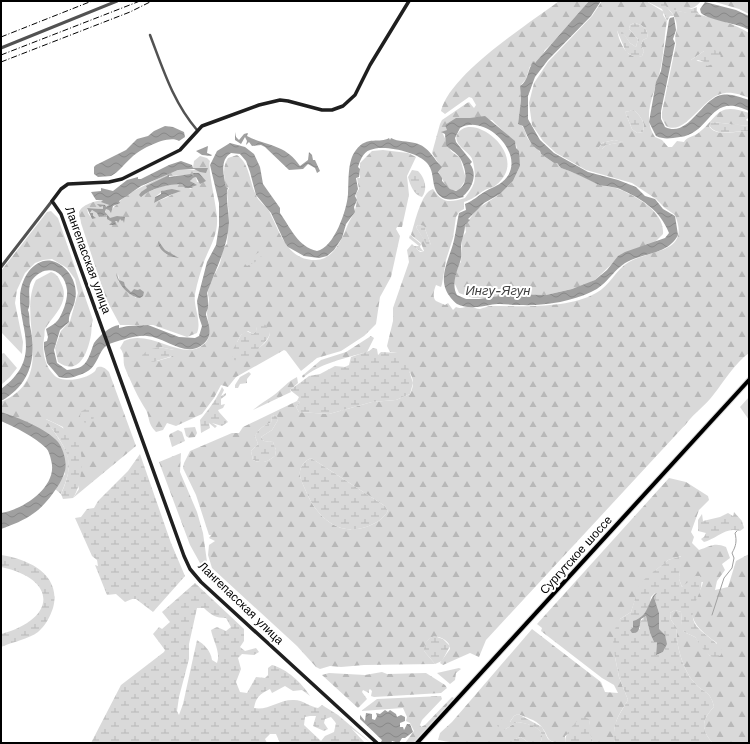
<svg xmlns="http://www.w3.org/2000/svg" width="750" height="744" font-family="'Work Sans',sans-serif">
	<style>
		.forest { fill: url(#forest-firs); fill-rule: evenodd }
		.wetland { fill: url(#wetland-marsh); fill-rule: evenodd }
		.water { fill: url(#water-waves) }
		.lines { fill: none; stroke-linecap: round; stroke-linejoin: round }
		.stream { stroke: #a0a0a0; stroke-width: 1 }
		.primary-casing { stroke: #dbdbdb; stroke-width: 6 }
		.minor { stroke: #525252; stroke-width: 2.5 }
		.tertiary { stroke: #525252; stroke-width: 3 }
		.secondary { stroke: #1f1f1f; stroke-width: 3.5 }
		.primary { stroke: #000; stroke-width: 4 }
		.rail { stroke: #000; stroke-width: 1; stroke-dasharray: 6 2 1 2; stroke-linecap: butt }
		.labels { text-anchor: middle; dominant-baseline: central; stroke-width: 4; stroke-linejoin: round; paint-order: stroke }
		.street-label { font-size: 12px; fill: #000; stroke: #fff }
		.water-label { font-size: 13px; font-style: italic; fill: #414141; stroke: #fff }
	</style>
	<defs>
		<pattern id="forest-firs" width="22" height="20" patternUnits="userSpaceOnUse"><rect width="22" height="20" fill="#d9d9d9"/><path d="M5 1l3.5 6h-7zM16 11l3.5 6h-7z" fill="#b8b8b8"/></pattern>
		<pattern id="wetland-marsh" width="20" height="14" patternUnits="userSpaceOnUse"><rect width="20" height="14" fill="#d9d9d9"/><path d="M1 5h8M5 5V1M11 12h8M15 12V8" fill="none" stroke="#b8b8b8"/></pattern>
		<pattern id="water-waves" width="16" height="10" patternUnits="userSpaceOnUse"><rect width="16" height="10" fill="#a0a0a0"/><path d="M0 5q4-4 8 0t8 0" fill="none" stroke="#888"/></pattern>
	</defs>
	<rect width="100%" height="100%" fill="#fff"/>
	<path class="forest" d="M559,1H589L561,35L545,50L538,61L530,66L526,79L520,86L521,100L518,124C525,125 525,134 528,139C532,145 539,148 541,154L554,163H557L561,168C573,172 586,178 598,184C606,187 613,186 621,190C637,197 665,212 663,234L654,243L622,254L595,280L580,287L546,295L511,294L486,298H473L459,293L454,282L458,265L461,262L462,238L466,232L465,225L477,209L500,194L513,181L520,166L516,144L492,120L464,118L445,125L448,130L442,132L451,151L460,158L466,179L459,190C447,193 443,180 438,171L440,170L439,164L432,153L440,124L442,120L467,103L469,102L474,108L476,105L472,98L469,97L445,114L441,111C450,74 527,25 559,1Z
		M602,1H646L664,12L663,15L667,21C664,37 664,55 660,71C655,92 641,117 655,137L662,140L668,147H672L677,141L684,142C687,137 692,137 697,134C719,118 715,101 749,113V117L746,120L749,122V126L712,122L709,126C716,138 737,130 749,131V353C735,363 725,380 714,394C706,405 695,412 686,424L486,640L479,657L470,653L443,665L440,663L450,649L449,644C440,633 425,634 424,651L435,664L364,665L341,667L330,666L320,669L316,667L297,646L212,568L208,555L209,545L215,541L209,538L211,535H209L196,495L183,468L184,463L190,451L232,433H239L243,427L297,401L300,402L296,407L299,412L329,414L372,402L396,400L410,394C420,374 402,367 397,353L390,352L387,346L393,321V308L409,262L407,250L412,244L420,252L424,251L421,243L411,235C415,223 421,192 433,189C442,203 449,203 465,198C468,193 472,189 474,183C476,177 474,161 471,157C468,152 453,144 457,135C470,108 533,156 496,185C493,188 489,188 485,190C478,194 472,200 464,202V209L459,212L456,217L453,238L446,260L442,284L441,287L436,285C434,290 432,297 436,301L445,305L448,303L453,310L456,307C462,310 465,306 471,306C474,307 476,309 480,309C484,308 487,306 492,306C523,306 568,309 596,293C610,286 615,270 629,262C651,249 691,254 675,215L665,208L656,199L632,183L586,170L556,153L543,141L532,125L529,103L534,83L548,62L592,16ZM634,23C642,24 649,29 647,38L643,40L641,45L644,51L642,56C627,61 618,41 617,28L620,29L630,43L636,47L638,39L629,29L630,25ZM634,110C641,117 646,123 643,132L637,133L632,129L625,112ZM614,140L623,142L606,145L602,149H598L602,143ZM418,225L424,226L431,245L427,244L416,227ZM272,415L277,416L278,420L272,430L261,437L264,441L273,442L276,450L275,456C267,462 262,464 253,460L251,451L258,444L255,436C259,429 263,425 271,423ZM311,458L385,506L388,511C383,519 375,524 366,527C337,537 315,515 305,489C303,484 299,477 300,471C301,465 306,460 311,458Z
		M653,1H701C690,14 688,5 674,10C681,12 686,12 692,13C710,17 734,23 749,33V98C742,95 733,92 725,93C703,95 686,137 666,126L662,118V112L676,44C674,37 676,34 677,28C677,14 665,3 653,1ZM704,51V62L691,60Z
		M712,1H749V14L739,9Z
		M383,150L408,153L416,157L407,176L409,195L402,227H397L396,229L400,236L391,277L380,297L376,324L364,336L341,351L317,358L301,371L286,351L284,350L236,377L228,387L221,385L214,398L202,414L176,426L167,423L163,430L156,432C147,423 150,417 146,410C138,398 131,382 125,368C122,360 126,356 120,348L124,341C150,328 183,362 203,345C214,336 208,324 207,314C207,310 208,305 209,300C209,296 207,295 208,291C210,281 216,273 220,263C222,257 222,248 227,244L229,219L227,192L229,188L226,187C224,177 222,167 228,158L237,155C250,164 249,181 256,195C258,201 265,205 269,211C280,232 287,261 316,260C333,259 340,243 346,229C351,216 359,209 356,194L359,189L357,178H360V163L372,151ZM257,327L270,333C268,345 255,350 245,356L237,342L241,335L248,331L253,334L256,331ZM159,347L174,350L171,357L157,361Z
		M200,156L207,158L210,161C207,167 217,207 217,218C218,234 211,245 205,259C201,270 197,283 195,294C193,307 202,321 197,333L187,337L153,325H120L106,299L81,223C81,220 79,216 79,213C80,205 97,200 104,200L105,203L109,205L106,207L98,204L103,206V209L87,208L88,213L92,219L93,216L90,213L92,210L105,216L106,209H112L126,195L165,175L178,170H206L208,168H193L194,161ZM189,175L193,177L195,175H193H197L205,181L197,182L196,177L190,179L192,184H195L191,189C188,188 185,185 182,184C171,181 153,190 143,194L140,193L148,188L149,185L168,176ZM164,190H176C172,197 161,199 154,203L155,197ZM118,274L119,280L131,292L134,289L138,290L136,298L118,281Z
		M51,211L58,218L93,320C91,325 92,329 91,335C88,352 79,377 58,362L55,348L61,331L70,321L78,293L75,279L67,268L52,259L43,260L35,263L25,273L17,290L15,303L23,342L22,354L1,332V271L47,212Z
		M51,272C57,274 59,278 61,283C71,302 53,315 45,329C44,332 45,335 44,338C42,351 44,365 54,375C62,384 86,379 94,372C97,370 95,368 98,367C103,366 106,369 109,372L136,446L73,498L79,489L63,427L46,419C65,451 78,455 61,494L55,489L65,474V460L6,414L1,412V402C59,377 16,319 36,280Z
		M371,336L374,338L367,352C346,358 320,363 303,378L302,376L321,360L346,352Z
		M4,353L17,368L10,377L1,385V354Z
		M249,372L251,374L247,379V383L240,384L238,388H235V385L240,377Z
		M297,377L298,383L290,390L291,392L253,410C260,404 267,400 274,395C282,389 287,382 297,377Z
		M749,397V420L740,407Z
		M195,427L197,433L195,437L189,438L186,436L184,428Z
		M178,430L182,432L185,441L172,447L169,436L170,434Z
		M181,453L180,472L197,512L203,533L208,569L205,572L190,545L159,462Z
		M669,478L686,482L708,496L709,500L699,510L691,532L694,537L692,543L699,550C710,546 715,542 726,547L730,558L722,564L725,570L717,581L715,590L728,587L736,561L749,554V743H713C700,730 702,719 714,707C711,690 702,693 693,681C683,670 675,642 677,628L671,620L670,613L675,610L681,612L682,625L684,632L695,637L710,656L717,643C702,632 685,620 695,599C698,593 701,590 703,582L687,584L682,587L679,579L681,556L668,560L656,570L635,600L631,612L620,619L615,657L619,677L628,700C619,714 611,726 615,743H593L588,730L590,720L565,736V743C544,743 551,738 541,726C536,720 525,717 518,714L514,716L504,730L517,722C525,723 542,726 542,737C542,739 541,741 540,743H529L521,737L514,739V743H455L438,740L440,733L452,722L532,629L601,682L605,692L618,693L614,685L602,678L541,631L542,628L537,624Z
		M459,668L461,669L456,673L455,680L450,684L437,673Z
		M382,672L387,674L426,673L445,685L447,688L441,693L374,697L371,696L372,691L370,689L369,690V693L363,690L362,692L367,699L358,708L322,675L329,673L365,675Z
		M441,696L442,699L422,720L420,725L421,727L425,725L452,697L454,698L413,743H405L414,731L410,723L406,721L407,717L403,708L361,711L377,699Z"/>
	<path class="wetland" d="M646,1H662L674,16H670L667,21L662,9Z
		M679,5L691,9L697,7V11L700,15C691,13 683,13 674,10L673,6Z
		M634,23C642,24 649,29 647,38L643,40L641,45L644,51L642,56L636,58L626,52L616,28H620L630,43L636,47L638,39L629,29L630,25Z
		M714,49L721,56L716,63L707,66L704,62L698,60L693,63L691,60L704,51Z
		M634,110C641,117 646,123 643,132L637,133L632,129L625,112Z
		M712,122L749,126V131C737,130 716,138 709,125Z
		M614,140L624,142L606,145L602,149H598L602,143Z
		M412,170L418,171C425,178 428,189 422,197C414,195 410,185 408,177Z
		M418,225L424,226L431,245H427L416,227Z
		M410,235L421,244L420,247L423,251H420L413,246H419L409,238Z
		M259,252L262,254L259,260L247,266L244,263Z
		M261,324L266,325L270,333C268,344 243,363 234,360L231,353L241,335L246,331L253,334L256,331L257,325Z
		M159,347L174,350L176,355L153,362L143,358L142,355L148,350Z
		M373,348L377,349L378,355L381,352L398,353L408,367L413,383L410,394L396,400L372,402L329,414L299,412L296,407L300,402L297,401L299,397L290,390C293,388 308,377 309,376L320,374L335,366L345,367L349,365L351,357L369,351Z
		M222,387L224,390L221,396L226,393V395L221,399V405L225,404L223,408L218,410L219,412L228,422L222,426L212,423L217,426L215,428L209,423L210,428L201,433L200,420C209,409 216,400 222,387Z
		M80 416a7 7 0 1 1 14 0a7 7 0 1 1-14 0Z
		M272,415L277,416L278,420L272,430L261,437L264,441L273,442L276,450L275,456C267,462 263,464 253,460L251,451L258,444L255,436C259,429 263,425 271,423Z
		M45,419C58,424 71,431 78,443C85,456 81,487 73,498L63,499L61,494C77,459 66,448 45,419Z
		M140,454L171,543L185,576L153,612L136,599H132L125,602L116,594L107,595L95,565L98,566L97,560L92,556L75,518L81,517L87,509L94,508L98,501L128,471Z
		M311,458L385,506L388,511C383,519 375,524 366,527C337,537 315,515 305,489C303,484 299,477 300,471C301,465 306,460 311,458Z
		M734,512L742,521L744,528L740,531C738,531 736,530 734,530C725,529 713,540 704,542L701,539L704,537L706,533L698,531V520L702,514L703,521L720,517L728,513L733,516Z
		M1,555C29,559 62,575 53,608C50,617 45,626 38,632C29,639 12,642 1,647V634C57,619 58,579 1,567Z
		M682,556L679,579L682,587L695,576H700C706,591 691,601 693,618C695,632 716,638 722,651L721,655L716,658L710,656L703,649L695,637L684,632L682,628L681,612L675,610L670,613L671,620L677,628C675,642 683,670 693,681C702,693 711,690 714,707C702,719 700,730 713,743H615C611,725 619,715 628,700L619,677L615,657L613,640L615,629L620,619L631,612L640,583L668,560ZM655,593L654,597L659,613L658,629C666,635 669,643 663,652L656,655L657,642H654L650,633L646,615L640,622V629L630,630L649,608L651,597Z
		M195,583L244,629V641L240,647L245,651L256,648L259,652L254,655L242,654L238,658L241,669L236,682L240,692L247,693L256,677L265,678L268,675V668L272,665C287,669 302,683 310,696L302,690L293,691L285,686L272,693L270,689C260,694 256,697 254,708C268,711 280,699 294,700C303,700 310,707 318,708L322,705L338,715L371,743L351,728L365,743H280L276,734H270L265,739L267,743H91L121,685L164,652L165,650L153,634L159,627L162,629L170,622L162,612ZM197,608H204C211,615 216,618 226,618L231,627L226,631L217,627L211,630C213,641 221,652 217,663L212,660C211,651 204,644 197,640L183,704L179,715L177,711L179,697L189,659V644ZM310,716H316L313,726L324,731L328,729L324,723L325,719L331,717L336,723L334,732L325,736L321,741L304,725L305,717Z
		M434,636L443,639L450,646L442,661L435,664L424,651C424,643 427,639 434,636Z
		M518,714L542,727L548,739L554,743H540C541,741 542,739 542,737C542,726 524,723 517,722L504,730L497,726L499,719L510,722L514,716Z
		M584,716L590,720L589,730L593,743H565C565,731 574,723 584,716Z
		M521,737L529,743H514V739Z"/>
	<path class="water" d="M589,1H601L591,16L548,60L535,77L528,96V119L540,140L554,153L588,172L618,180L636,187L645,196L655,199L663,209L675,216L678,235C669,253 647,253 631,260C614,267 608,285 591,292C570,302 544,306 520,305C511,305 499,303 490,305C480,307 467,309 457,304C453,301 448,295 446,290C439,274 451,255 454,240C456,231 457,222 459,213L466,210L465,204C473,201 479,195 486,191C493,187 501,185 507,177C525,153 485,113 460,128L455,138L456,142L472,162L470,164C478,174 472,189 463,196L464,197C456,199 447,202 440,196C430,187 436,173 427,163C418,152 383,144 370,150C363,152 360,161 358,167L360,169L359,177L356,178L358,189L355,196L357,200L354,207L355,212L346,224L342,238L334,250L327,256L319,258L304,256L288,247L285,243L271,213L256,195L250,172L246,161L240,154L231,153C219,160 224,177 226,187L228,188C225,193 229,214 229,222C228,247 216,268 207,293C208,298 208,302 208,307C208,310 206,311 206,315C209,325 214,336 202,345C185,358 165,337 147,336C135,335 123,340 112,343C95,348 102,369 79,375C72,378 66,379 59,377L47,363L44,349V342L47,341L48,337L46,329C50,326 55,324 58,320C63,313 68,299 67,290C65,269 45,263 32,280C26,289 32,302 28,310C30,315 29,320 30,326C37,357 31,384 1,401V389C55,350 0,311 29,271C35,264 43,259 52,261C68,265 79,284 75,300C74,308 68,314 69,322L60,330L54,350L57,363L67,370C72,369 78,369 82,366C89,362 92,347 94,343C99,336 110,326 119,325V328L128,326L148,325L179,337L195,338L199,336L202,326L199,317L197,301L207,262L216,245L219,226V203L210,165L217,151L230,143L245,147L254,154L260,167L263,184L280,208V213C290,227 298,247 317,251C334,248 347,210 348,194C349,182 347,161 356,150C367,135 380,144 389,138L390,140L391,138C398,142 408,141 415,143C429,146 435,161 442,167L438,172L442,178V181L450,189L456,191C470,185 466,168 460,158C456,152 450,150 446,145L445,134L441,132L447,130L445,125L456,118H470L485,116L515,141L516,148L519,151L520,166L513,181L500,194L484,203L468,219L470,220L465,225C465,232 462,238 461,246C461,251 462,257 460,262C457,271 451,285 457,295L466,299H479L511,294L546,295L572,289L595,280L607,270L618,256L625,252L665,238L669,233C660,210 642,199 620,189C613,186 605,187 597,184C585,178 573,172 561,168L557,163H554L541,154L540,151C530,146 527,135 523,126L518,124L521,100L520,86C529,81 527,69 534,61L535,63Z
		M705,2L736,10L749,16V30C738,23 710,21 701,13L700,9Z
		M674,17L676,30L673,39L675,43L661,111V119L665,127C687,138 700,103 718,96C729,92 739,97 749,100V111C709,91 712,133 680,137C671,138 665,140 656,136L649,122L656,82L661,71L669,20L670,18Z
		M165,126L173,127L184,132L185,137L179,141C169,134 140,149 132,157C125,163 119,172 111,176L98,177L94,174V167L96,165L126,150L137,139L148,136L154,131Z
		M235,132L236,137L239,140L244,134L248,133L247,136C266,146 286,144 300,166L308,160L309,152L312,155L313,160H315L320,171L317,173L315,168L308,164L303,169L289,170L265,147L261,145L252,146L249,142L246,145L247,141L245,137L241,144L235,140Z
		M208,146L207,153L212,155L211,156L202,155L196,151Z
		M181,161L192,165L193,168H208L206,173L200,172L194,169L178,170L141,186L119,201L120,203L113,206L111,213L109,210L106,209L105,212L110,218L117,216L125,217L124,223L123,220L122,221L120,219L118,223L117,221H115L116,225H109L112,222L107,219V215L99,217L97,213L92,210L90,213H93V216L96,218L92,219L87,208L103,209V206L100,207L97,204L105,205L106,207L109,205L101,202L103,200H96L91,192L101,191V188L113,191L127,180L138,177V179H141L169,165Z
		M193,173H199L206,181L200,184L196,177L193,178L190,181L197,185L192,187L193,188H185L182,184C169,184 151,188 141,197L139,195L141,192L147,188L146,186L169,175V177L191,174L194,176Z
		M172,189L181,191C174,193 161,199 154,203L155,197L161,194V191Z
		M158,241L165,250L179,258C170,257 158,251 158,241Z
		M116,273L119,280L124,282L125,286L131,292L134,289L138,290L140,289L144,292L143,296L140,298C129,297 117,283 116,273Z
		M1,412C17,417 47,429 58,442C64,450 68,465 64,474C60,486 44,507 34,513C25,520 12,525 1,529V513C23,510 59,486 51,460C50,456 49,451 46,448C35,437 15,427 1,421Z
		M657,593L654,597L659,613V629L665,635L667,644L663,652L656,655L657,642H654L650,633L646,616L641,619C639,625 641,634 632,633L630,630L633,627V621C651,616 648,596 657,593Z
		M385,710L388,712L390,710L396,714L397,717L401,715L405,717V721L400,723V727H403L404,730L407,724H410L413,732L405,738H402L399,743L392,741L391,743L381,742L382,740L360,719V715L365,721L366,713L372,714V719L375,720L377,716L376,713L380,714Z"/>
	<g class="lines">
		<path class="stream" d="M712,615L724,578L732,568L734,558L732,553C736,546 737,541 735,533L737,531"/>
		<defs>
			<path id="primary" d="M417,743L749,380"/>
		</defs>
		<use href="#primary" class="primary-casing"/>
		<path class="minor" d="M150,35C163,69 173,102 197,130"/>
		<path class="tertiary" d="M1,48L117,1
			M1,267L52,201"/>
		<path class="secondary" d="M377,743L201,582L190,569L184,556L61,214L52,201L61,189L68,184L109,182L122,179L180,150L202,126L259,105L280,100L288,101L322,110H332L343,106L355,95L370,65L409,1"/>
		<use href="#primary" class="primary"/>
		<path class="rail" d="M1,37L92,1
			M1,55L140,1
			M1,62L130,12L152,1"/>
	</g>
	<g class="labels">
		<g class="street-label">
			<text transform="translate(88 260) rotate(70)">Лангепасская улица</text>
			<text transform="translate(576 555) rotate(-48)">Сургутское шоссе</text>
			<text transform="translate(241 603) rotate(44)">Лангепасская улица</text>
		</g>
		<g class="water-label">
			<text x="498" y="290">Ингу-Ягун</text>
		</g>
	</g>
	<rect width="750" height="744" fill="none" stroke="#000000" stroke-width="4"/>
</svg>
